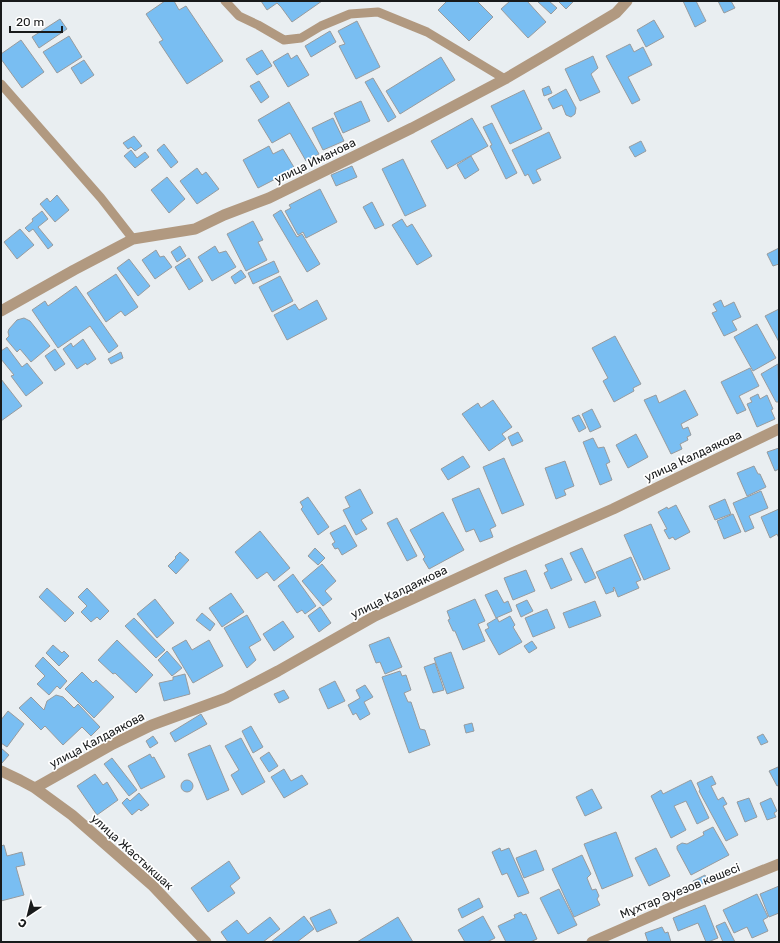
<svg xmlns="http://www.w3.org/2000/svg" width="780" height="943" font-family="Rubik,sans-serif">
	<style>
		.building { fill: #79bef2; stroke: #979b9e }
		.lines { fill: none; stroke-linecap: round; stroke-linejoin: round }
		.service { stroke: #b19980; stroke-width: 9 }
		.minor { stroke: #b19980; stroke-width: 11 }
		.labels { text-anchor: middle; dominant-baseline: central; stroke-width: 3.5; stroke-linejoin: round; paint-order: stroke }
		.street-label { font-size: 12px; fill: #181a1b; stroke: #fff }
	</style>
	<rect width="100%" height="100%" fill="#e9eef1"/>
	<path class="building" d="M165,1H174L179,10L186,6L223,61L187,84L159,42L163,40L146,14Z
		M261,1H322L292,22L281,7L277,3L267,10Z
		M447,1H477L493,17L469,41L438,10Z
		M510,1H527L546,22L528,38L501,9Z
		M537,1H549L557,8L551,14Z
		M558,1H574L566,9Z
		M683,1H696L706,21L695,27Z
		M718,1H731L735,8L724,13Z
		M60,19L67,29L39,48L32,37Z
		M654,20L664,37L646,47L637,30Z
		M357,21L380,67L356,79L339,46L345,44L338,31Z
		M330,31L336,42L311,57L305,46Z
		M69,36L82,57L57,73L43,52Z
		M21,40L44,72L22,88L1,59V54Z
		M630,44L634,52L643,47L652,65L628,77L640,100L632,104L606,56Z
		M262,50L272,66L257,75L246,59Z
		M288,53L291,59L297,55L309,75L288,87L273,62Z
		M593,56L598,68L591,74L600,92L580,101L565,69Z
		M441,57L455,80L400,114L386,91Z
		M84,60L94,75L81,84L71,68Z
		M373,78L396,117L388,122L365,82Z
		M259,81L269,97L261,103L250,86Z
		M549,86L552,93L544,96L542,89Z
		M566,89L576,108L575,114L571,117L566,115L562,105L553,109L548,99Z
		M524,90L542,129L510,144L491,106Z
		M361,101L370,121L343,133L334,113Z
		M289,102L319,154L306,161L290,133L272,143L258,120Z
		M333,118L344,141L323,150L312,128Z
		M472,118L488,146L447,169L431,141Z
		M492,123L517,173L506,179L490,146L492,145L483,127Z
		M549,132L561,158L536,170L541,180L533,184L528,174L525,176L512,150Z
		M134,136L142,146L135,151L131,147L128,149L123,143Z
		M641,141L646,151L635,157L629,147Z
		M164,144L178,162L171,168L157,150Z
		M269,146L273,154L283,149L295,169L258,188L243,160Z
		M131,150L137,158L145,152L149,157L135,168L124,156Z
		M471,156L479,170L465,179L457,165Z
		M403,159L426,206L405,216L382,169Z
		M352,166L357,177L336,186L331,175Z
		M197,168L202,175L206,172L219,189L197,204L180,181Z
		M167,177L185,199L169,213L151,190Z
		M320,189L337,222L306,238L303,232L298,235L285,211L291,208L289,205Z
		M57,195L69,210L55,222L40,204L47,198L50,202Z
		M372,202L384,225L375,229L363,207Z
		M281,210L297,237L302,234L320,264L307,272L273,215Z
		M42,211L48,219L38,227L53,245L48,249L33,229L29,232L25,228L33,221L32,219Z
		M402,219L407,227L412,224L432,256L417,265L392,225Z
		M253,221L263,240L258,242L267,260L246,271L227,234Z
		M20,229L34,245L17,259L4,242Z
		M180,246L186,256L177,262L171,252Z
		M215,246L219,253L226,251L236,267L212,281L198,257Z
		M779,248V264L773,266L767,254Z
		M156,250L160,257L164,256L172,267L155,279L142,260Z
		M189,258L203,281L189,290L175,267Z
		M129,259L150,286L138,296L117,268Z
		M274,261L279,272L253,284L248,273Z
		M241,270L246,277L235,284L231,277Z
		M116,274L138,307L125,316L121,311L106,322L87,293Z
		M280,276L293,301L272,312L259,287Z
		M76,286L118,346L109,353L90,326L58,348L32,310L45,301L48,306Z
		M317,300L327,319L287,340L274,315L295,304L299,310Z
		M721,300L724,307L734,302L741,317L732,321L737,330L724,336L712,313L717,311L713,304Z
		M779,309V342L765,316Z
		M24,318L30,321L50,346L31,362L20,349L17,352L6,339L9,336L8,332L9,329L17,320Z
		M757,324L776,358L753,371L734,337Z
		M615,336L641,384L633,388L634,391L614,402L603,381L608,378L592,348Z
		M83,339L96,359L87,365L86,363L77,369L63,349L71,343L73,347Z
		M7,347L22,367L27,363L43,383L26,396L11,376L14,375L1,359V351Z
		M55,349L65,364L55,371L45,356Z
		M121,352L123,358L111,364L108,359Z
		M778,364L779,402H776L761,374Z
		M750,368L759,386L739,396L746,410L737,414L721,382Z
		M1,379L22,406L1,421Z
		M685,390L698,415L681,424L683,429L688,427L691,435L687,437L688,440L680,444L682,449L671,454L644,400L656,395L659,403Z
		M758,394L760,399L767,395L773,409L771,410L775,419L757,427L747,404L752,402L750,398Z
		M493,400L512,427L502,434L506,439L489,451L462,414L478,403L481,408Z
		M592,409L601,427L590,432L582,414Z
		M579,415L586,428L579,432L572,418Z
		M518,432L523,441L512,446L508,437Z
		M636,434L648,457L628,468L616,445Z
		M593,438L598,448L604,447L610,462L606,464L612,480L600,485L583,442Z
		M779,448V469L775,471L767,452Z
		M463,456L470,467L448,480L441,469Z
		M504,458L524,505L502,514L483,467Z
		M565,461L574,486L564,490L566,495L556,499L545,468Z
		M754,466L758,474H760L766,487L747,496L737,473Z
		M479,488L496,526L490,529L493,537L480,542L474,529L466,532L452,499Z
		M360,489L373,513L361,520L367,529L356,535L343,510L350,507L345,497Z
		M761,491L768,508L749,516L754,528L745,532L733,503Z
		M308,497L329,527L318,535L301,509L303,507L300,502Z
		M725,499L731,514L715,520L709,506Z
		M676,505L690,532L675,540L673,537L669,539L664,530L667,529L658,512L667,507L668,509Z
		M779,509V538L777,534L770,538L761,517Z
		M443,512L464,550L429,569L423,559L425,557L410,530Z
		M733,514L741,532L724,539L717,521Z
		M397,518L417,556L407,561L387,523Z
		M651,524L670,569L644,580L624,535Z
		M345,525L357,546L342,555L338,548L335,549L332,544L335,542L330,533Z
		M260,531L290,568L274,581L267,572L257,579L235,552Z
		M315,548L325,558L318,565L308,556Z
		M582,548L596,578L585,583L570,553Z
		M180,552L189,560L176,574L168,566L176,558L175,557Z
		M631,557L641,580L636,582L639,588L618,597L614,587L613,588L614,591L606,594L596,572Z
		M562,558L572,580L551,589L544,573L548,571L545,565Z
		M322,564L336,581L325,591L332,599L323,606L302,581Z
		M526,570L535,591L513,600L504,578Z
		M293,574L316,606L305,614L302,610L297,613L278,586Z
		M47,588L74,613L65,622L39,597Z
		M87,588L109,611L100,620L97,617L91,622L81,612L87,606L78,597Z
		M497,590L504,603L508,601L512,611L496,618L485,595Z
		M231,593L244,612L222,627L209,608Z
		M155,599L174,623L157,638L137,614Z
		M475,599L485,621L478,624L485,641L463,650L455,631H453L448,620L450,619L447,611Z
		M527,600L533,611L521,617L516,605Z
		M595,601L601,616L569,628L563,613Z
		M320,607L331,623L319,632L308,616Z
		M547,609L555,628L533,637L525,618Z
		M202,613L215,624L210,631L196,620Z
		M247,615L261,640L249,647L256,660L247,668L224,628Z
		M510,616L515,625L513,627L522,642L499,655L485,630L489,628L487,624L497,618L499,622Z
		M134,618L165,650L156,658L125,626Z
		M283,621L294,637L274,651L263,634Z
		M389,637L402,667L385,674L380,662L376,663L369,645Z
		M117,640L153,675L136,693L115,673L113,674L98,660Z
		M186,640L192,650L209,640L223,666L193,683L172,648Z
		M532,641L537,648L529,653L524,646Z
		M53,645L62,653L64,651L69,656L59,666L46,653Z
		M167,651L182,668L172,676L158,660Z
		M451,652L464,688L447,694L434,658Z
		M43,657L67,681L60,689L57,686L49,695L37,684L45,676L35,666Z
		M435,663L444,690L433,693L424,667Z
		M400,671L402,676L406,675L411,690L404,693L408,702H411L420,729L425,730L430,745L409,753L382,677Z
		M82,672L93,683L96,680L114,697L94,718L65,689Z
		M185,674L190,694L164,701L159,683L173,680V677Z
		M335,681L345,701L328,709L319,689Z
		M365,685L373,697L364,702L370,714L360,720L356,713L353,715L348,705L360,698L356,690Z
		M284,690L289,698L279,703L274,694Z
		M56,695L63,697L74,708L78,704L100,727L91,736L82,727L63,745L45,726L41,730L19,708L31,697L44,710L47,701Z
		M8,711L24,724L7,747L1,743V720Z
		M201,714L207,724L175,742L170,733Z
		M472,723L474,731L466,733L464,725Z
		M251,726L263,747L253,753L242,731Z
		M763,734L768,742L761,745L757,737Z
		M153,736L158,743L150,748L146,741Z
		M241,738L265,782L242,795L231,775L239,770L225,746Z
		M210,745L229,790L207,800L188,754Z
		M1,748L9,755L2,763L1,762Z
		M269,752L278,766L269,772L260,758Z
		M150,754L152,758L154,757L165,777L141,789L128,766Z
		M112,758L137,790L129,796L104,764Z
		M778,767L779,769V785L777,786L769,771Z
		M284,769L291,781L302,775L308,784L284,798L271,777Z
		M95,774L103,785L107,782L118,800L97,815L77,786Z
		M712,776L716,784L711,786L718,800L723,797L727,804L723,806L738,835L726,841L699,791L700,790L697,783Z
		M181 786a6 6 0 1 1 12 0a6 6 0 1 1-12 0Z
		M691,780L709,818L697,824L686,801L674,806L686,830L671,838L651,796L661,790L663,794Z
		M592,789L602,808L585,816L576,797Z
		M139,793L149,805L141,811L139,809L132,815L122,803L127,798L130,801Z
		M749,798L757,817L745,822L737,802Z
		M771,798L777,811L774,813L776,817L767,820L760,803Z
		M713,827L729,855L691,875L677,849V846L682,843L687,844L704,835L703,832Z
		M616,832L633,876L602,889L584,844Z
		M4,845L7,856L22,852L25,865L16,867L24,895L1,901V846Z
		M500,848L501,851L509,848L529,893L518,897L507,873L502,875L492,852Z
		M656,848L670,876L649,886L635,858Z
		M536,850L544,870L524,878L516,858Z
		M582,855L591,874L587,878L592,890L596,889L599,896L597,899L600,905L574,917L552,869Z
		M229,861L240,878L230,886L235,893L208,912L191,888Z
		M705,875L708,881L696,887L693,881Z
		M779,886V913L769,917L760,894Z
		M559,889L577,925L558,934L540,898Z
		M757,894L768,917L763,920L768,931L752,938L747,927L734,933L723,910Z
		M479,898L483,907L462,918L458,909Z
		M705,905L718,938L708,942H706L698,923L678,931L673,918Z
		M330,909L337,923L317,932L310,918Z
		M521,912L523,915L526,914L537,939L530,942H506L498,926L515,918L514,915Z
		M304,916L314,929L297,942H271Z
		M483,916L495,938L487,942H465L458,930Z
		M270,917L280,929L263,942H228L221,932L237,920L248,934Z
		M398,917L413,942H357Z
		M725,922L735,942H723L716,926Z
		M662,927L665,933L668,932L671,942H648L645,933Z"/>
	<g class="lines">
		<path class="service" d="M225,1L239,16L258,25L284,40L301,38L321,26L350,14L378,12L427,32L505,79
			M1,84L101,198L133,239"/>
		<path class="minor" d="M1,311L74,270L133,239L195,229L224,215L269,198L412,128L505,79L549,53L616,13L627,1
			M1,771L20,780L35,788L72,815L152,885L206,942
			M35,788L113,744L152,725L226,698L278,671L375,616L510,554L613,509L779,429
			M592,942L677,905L779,864"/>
	</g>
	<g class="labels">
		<g class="street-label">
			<text transform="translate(315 161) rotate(-26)">улица Иманова</text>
			<text transform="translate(693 456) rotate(-25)">улица Калдаякова</text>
			<text transform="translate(399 592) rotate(-26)">улица Калдаякова</text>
			<text transform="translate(97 740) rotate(-28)">улица Калдаякова</text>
			<text transform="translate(132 852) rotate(42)">улица Жастыкшак</text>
			<text transform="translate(680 891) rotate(-22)">Мұхтар Әуезов көшесі</text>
		</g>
	</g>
	<rect width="780" height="943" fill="none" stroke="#181a1b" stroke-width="4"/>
	<g transform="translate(28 915) rotate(215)" stroke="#ffffff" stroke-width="3" paint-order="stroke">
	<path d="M0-3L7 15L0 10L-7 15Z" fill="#181a1b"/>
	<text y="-6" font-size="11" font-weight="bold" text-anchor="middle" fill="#181a1b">С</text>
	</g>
	<path d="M10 26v6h52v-6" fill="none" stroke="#181a1b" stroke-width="2"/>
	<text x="16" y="26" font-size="12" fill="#181a1b" stroke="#ffffff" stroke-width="3" paint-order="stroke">20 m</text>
</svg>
